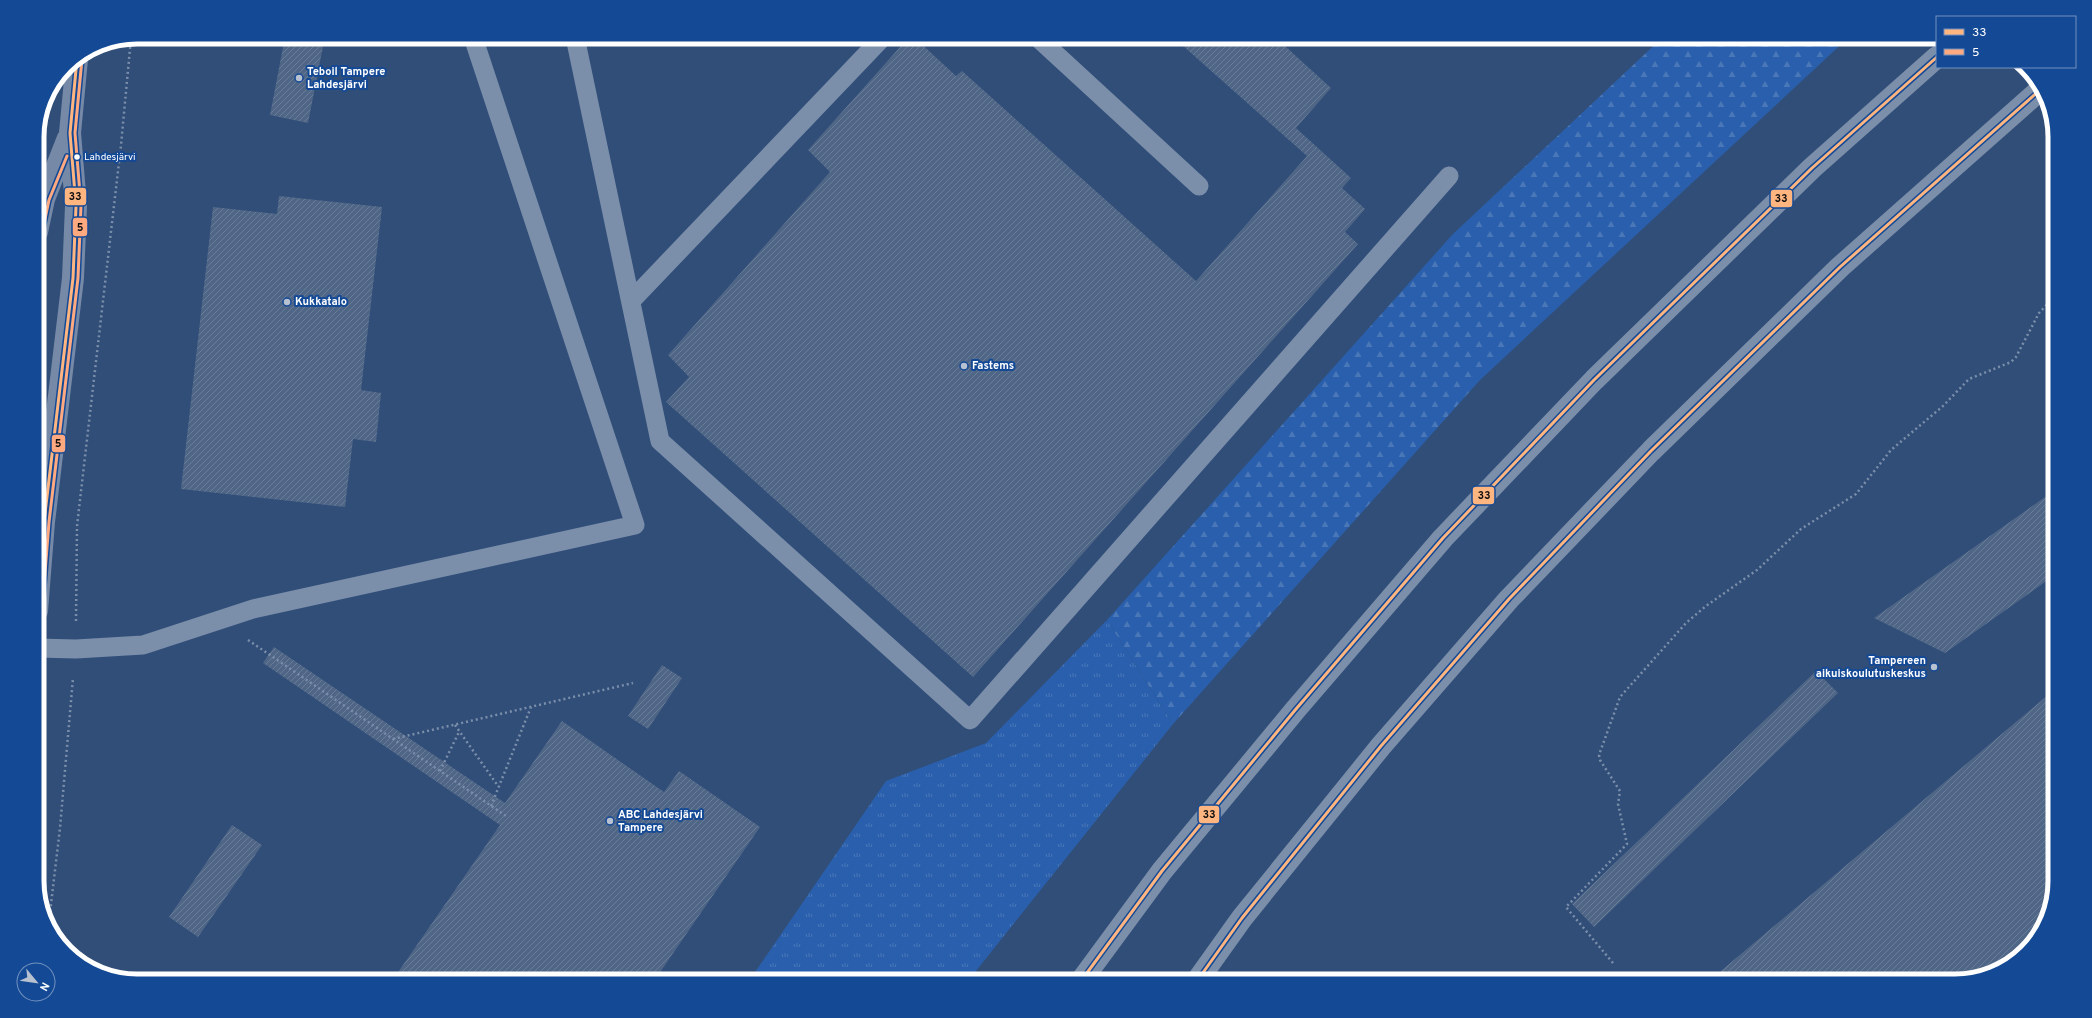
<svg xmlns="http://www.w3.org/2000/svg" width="2092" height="1018" font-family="Overpass,sans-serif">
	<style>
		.grass { fill: url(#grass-tufts) }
		.forest { fill: url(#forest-firs) }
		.building { fill: url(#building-hatch) }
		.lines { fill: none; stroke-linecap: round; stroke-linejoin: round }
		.path { stroke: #7b8fab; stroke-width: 2.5; stroke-dasharray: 2 3; stroke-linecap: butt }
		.service { stroke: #7b8fab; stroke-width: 19 }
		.secondary { stroke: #768aa7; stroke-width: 22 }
		.motorway { stroke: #7c8faa; stroke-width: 22 }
		.bus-1-casing { stroke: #144995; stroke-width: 6 }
		.bus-2-casing { stroke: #144995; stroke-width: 6 }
		.bus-1 { stroke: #ffb580; stroke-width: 3 }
		.bus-2 { stroke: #ffa980; stroke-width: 3 }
		.poi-dot { fill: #b7c1d0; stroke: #144995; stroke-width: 1.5 }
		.bus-dot { fill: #fff; stroke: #144995; stroke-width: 1.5 }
		.labels { text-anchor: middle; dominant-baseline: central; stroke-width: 4; stroke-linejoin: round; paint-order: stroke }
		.bus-label { font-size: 10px; fill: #fff; stroke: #144995; text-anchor: start }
		.poi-label { font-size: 11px; font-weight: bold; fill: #fff; stroke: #144995; text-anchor: start }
		.rim { fill: none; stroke: #fff; stroke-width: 5 }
		.line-badge { stroke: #144995; stroke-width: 1.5 }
		.pale-badge-label { font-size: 11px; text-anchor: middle; font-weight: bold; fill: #111 }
	</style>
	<defs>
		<pattern id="grass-tufts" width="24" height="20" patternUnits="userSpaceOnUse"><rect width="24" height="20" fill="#295fac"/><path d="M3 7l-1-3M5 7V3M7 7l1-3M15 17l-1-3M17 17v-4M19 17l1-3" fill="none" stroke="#4977b8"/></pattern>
		<pattern id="forest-firs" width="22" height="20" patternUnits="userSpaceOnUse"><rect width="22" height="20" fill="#295fac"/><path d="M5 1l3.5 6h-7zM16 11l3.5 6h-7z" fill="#4977b8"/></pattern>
		<pattern id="building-hatch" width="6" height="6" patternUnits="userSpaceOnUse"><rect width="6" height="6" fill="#4f6687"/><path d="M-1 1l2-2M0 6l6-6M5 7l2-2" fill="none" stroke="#697d99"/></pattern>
	</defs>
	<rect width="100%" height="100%" fill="#314e78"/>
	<path class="grass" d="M1107,620L1173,724L968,981H749L886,781L986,743Z"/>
	<path class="forest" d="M1663,37H1849L1480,380L1173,724L1107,620L1453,234Z"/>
	<path class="building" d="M285,37H303L324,41L308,123L270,115Z
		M909,37H914L956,76L962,71L1196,281L1307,156L1173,37H1275L1331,88L1296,128L1351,178L1342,188L1365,209L1345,232L1358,244L973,677L666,402L689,377L668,355L830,172L808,150Z
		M279,196L382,207L361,390L381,393L376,442L353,439L345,507L181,489L213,207L277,214Z
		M2055,490V575L1945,653L1874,618Z
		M274,647L505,803L562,721L664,792L679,771L760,827L654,981H392L500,825L263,663Z
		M662,665L682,678L648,729L628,716Z
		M1816,671L1838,693L1594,927L1572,904Z
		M2055,689V881L2045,925L2010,964L1955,981H1709Z
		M232,825L262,845L198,937L169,917Z"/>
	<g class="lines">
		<path class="path" d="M76,621L77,526L121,145L131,38
			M248,640L506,816
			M455,725L498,786
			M393,739L633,683
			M440,771L459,732
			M491,806L531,707
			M49,921L60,828L73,678
			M1613,963L1566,907L1627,844L1618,804L1620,791L1600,760L1599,755L1620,697L1686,623L1706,606L1757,570L1801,529L1856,494L1891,450L1943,406L1969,379L2011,362L2016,357L2039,313L2055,296"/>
		<path class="service" d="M575,37L660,441L970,720L1449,176
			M1037,37L1199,186
			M631,301L883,37
			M37,648L76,649L143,645L253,609L635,525L473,37"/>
		<path class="secondary" d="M37,232L44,199L68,138
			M37,611L44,522L73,278L76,206L70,133L77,59"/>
		<path class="motorway" d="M1081,981L1162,871L1296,709L1443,538L1594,380L1812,168L1937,57
			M1197,981L1242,918L1381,746L1509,599L1651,451L1840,267L2041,89"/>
		<defs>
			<path id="bus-1" d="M37,608L44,522L73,278L76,206L70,133L77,59
				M1081,981L1162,871L1296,709L1443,538L1594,380L1812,168L1937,57
				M1197,981L1242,918L1381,746L1509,599L1651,451L1840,267L2041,89"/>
			<path id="bus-2" d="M42,233L49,200L67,156
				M42,611L49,522L78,278L81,206L75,133L82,59"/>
		</defs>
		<use href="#bus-1" class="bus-1-casing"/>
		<use href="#bus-2" class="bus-2-casing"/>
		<use href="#bus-1" class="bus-1"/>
		<use href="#bus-2" class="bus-2"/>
	</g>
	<g class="poi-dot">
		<circle cx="299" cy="78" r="4"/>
		<circle cx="287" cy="302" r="4"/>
		<circle cx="964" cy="366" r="4"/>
		<circle cx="1934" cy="667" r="4"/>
		<circle cx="610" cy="821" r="4"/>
	</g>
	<circle class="bus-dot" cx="77" cy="157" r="3.5"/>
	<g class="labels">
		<g class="bus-label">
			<text x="84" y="157">Lahdesjärvi</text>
		</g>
		<g class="poi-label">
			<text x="307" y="72">Teboil Tampere<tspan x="307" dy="13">Lahdesjärvi</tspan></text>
			<text x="295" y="302">Kukkatalo</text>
			<text x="972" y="366">Fastems</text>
			<text x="1926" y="661" text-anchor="end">Tampereen<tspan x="1926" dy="13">aikuiskoulutuskeskus</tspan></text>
			<text x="618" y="815">ABC Lahdesjärvi<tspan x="618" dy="13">Tampere</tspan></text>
		</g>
	</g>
	<path d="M0 0H2092V1018H0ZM137 44H1955A93 93 0 0 1 2048 137V881A93 93 0 0 1 1955 974H137A93 93 0 0 1 44 881V137A93 93 0 0 1 137 44Z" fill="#144995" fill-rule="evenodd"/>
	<path class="rim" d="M137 44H1955A93 93 0 0 1 2048 137V881A93 93 0 0 1 1955 974H137A93 93 0 0 1 44 881V137A93 93 0 0 1 137 44Z"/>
	<g class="line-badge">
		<rect x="64" y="187" width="23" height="19" rx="4" fill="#ffb580"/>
		<rect x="1770" y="189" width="23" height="19" rx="4" fill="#ffb580"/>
		<rect x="72" y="217" width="16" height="20" rx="4" fill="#ffa980"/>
		<rect x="51" y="434" width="15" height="19" rx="4" fill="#ffa980"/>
		<rect x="1472" y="486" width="23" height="19" rx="4" fill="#ffb580"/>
		<rect x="1198" y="805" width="22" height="19" rx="4" fill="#ffb580"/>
	</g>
	<g class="pale-badge-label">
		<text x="75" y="200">33</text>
		<text x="1781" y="202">33</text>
		<text x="80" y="231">5</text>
		<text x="58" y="447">5</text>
		<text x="1484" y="499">33</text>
		<text x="1209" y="818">33</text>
	</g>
	<rect x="1936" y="16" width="140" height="52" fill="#144995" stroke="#7292bf"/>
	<rect x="1944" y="29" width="20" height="6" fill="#ffb580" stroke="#7292bf"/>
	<text x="1972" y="36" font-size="12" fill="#ffffff">33</text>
	<rect x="1944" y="49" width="20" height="6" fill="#ffa980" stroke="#7292bf"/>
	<text x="1972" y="56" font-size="12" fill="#ffffff">5</text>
	<g transform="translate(36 982) rotate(119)"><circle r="19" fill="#144995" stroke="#7292bf"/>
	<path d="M0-3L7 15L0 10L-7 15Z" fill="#b7c1d0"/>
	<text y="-6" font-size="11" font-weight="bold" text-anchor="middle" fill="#ffffff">N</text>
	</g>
</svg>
